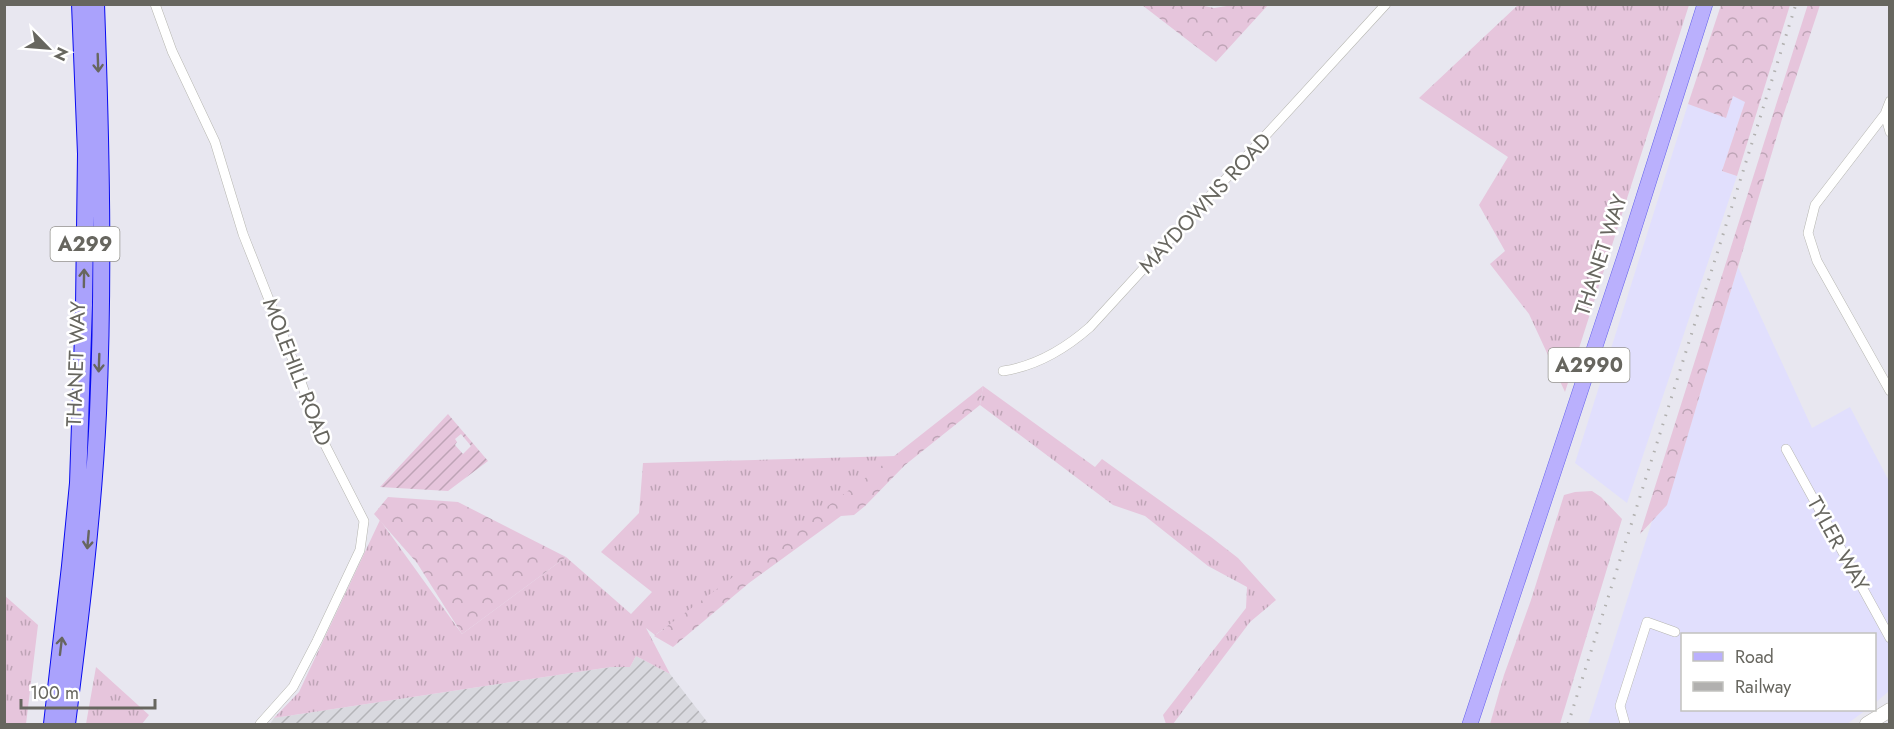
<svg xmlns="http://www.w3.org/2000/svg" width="1894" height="729" font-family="Jost,sans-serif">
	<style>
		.commercial { fill: #e1dffd }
		.industrial { fill: url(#industrial-furrows) }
		.grass { fill: url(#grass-tufts) }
		.forest { fill: url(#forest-crowns) }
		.garden { fill: url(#garden-furrows); fill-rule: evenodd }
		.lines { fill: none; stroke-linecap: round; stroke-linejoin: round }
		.minor-casing { stroke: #b6b6b0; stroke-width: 10 }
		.secondary-casing { stroke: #b9b8b1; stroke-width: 15 }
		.primary-casing { stroke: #6663ed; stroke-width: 16 }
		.trunk-casing { stroke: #080bf0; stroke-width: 18 }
		.minor { stroke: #fff; stroke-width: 9 }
		.secondary { stroke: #fff; stroke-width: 14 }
		.primary { stroke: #bab0fd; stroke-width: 15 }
		.trunk { stroke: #aaa2fc; stroke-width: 16 }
		.rail { stroke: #b1b0af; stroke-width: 3; stroke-dasharray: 1.5 8; stroke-linecap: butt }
		.oneway { stroke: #67665f }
		.labels { text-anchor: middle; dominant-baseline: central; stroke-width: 5; stroke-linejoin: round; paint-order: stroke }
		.shield { fill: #fff; stroke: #95948f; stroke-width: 1.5 }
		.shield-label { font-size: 20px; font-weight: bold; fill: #67665f }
		.street-label { font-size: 21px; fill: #67665f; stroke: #fff }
	</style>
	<defs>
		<pattern id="industrial-furrows" width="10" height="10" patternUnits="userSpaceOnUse" patternTransform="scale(1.5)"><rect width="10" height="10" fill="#d9d9df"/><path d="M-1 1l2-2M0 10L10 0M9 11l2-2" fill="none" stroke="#b4b4b8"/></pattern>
		<pattern id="grass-tufts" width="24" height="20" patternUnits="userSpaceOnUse" patternTransform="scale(1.5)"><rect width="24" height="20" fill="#e6c5dc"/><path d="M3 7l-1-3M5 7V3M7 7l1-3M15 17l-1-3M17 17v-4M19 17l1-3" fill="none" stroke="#bea4b6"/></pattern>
		<pattern id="forest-crowns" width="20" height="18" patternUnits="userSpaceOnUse" patternTransform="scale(1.5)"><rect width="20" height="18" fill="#e6c5dc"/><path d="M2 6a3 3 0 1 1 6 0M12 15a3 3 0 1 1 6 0" fill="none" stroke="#bea4b6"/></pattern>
		<pattern id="garden-furrows" width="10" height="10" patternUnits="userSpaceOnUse" patternTransform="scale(1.5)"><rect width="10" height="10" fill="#e6c5dc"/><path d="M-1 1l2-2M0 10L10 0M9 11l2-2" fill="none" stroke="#bea4b6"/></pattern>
	</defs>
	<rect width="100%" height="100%" fill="#e8e7f0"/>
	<path class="commercial" d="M1733,96L1745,102L1722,171L1737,176L1627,503L1575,463L1688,104L1726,117Z
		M1738,267L1812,428L1850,407L1889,481V691L1875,703L1874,634H1682V710H1866L1847,724H1588L1652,521L1667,504Z"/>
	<path class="industrial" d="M636,656L670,674L708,723L730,724H270L274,718L611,667H630Z"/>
	<path class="grass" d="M1518,5H1689L1565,392L1529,314L1490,264L1505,251L1479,205L1508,157L1419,98Z
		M983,386L1095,467L1102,459L1211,537L1238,558L1276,600L1250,622L1173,724H1166L1163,715L1246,608L1247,587L1208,566L1145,516L1113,505L980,405Z
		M896,456L706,599L655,635L646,628L670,674L636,656L630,667H611L274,718L299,692L380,520L462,634L566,557L631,614L652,592L601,552L639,513L643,463Z
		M1592,491L1601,497L1622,519L1560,724H1490L1504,675L1531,600L1564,495L1575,492Z
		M4,595L38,625L26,724H5Z
		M96,667L149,715L142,724H86Z"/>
	<path class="forest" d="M1195,4L1214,8L1233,5H1268L1216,62L1142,5Z
		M1808,4L1820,5L1782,119L1667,505L1640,534Z
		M1721,5H1790L1737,176L1722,171L1745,102L1733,96L1726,118L1688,104Z
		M983,386L980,405L905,465L865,506L854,515L841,516L749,583L673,647L654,636L884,464Z
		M388,497L458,502L566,557L462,634L417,563L374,514Z"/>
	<path class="garden" d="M448,414L488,461L448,491L380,487ZM461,434L471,446L463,454L455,445L457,442L455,439Z"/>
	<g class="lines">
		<defs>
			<path id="minor" d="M155,4L172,51L215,142L243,234L296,368L320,435L364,521L360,550L317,641L293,687L260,724
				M1890,101L1885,114L1815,205L1808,233L1817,261L1890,391
				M1885,114L1890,132
				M1003,371C1036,366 1065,349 1090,327L1386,4
				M1786,449L1890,638
				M1625,724L1620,706L1647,622L1675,632"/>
			<path id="secondary" d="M1867,724L1890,710"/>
			<path id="primary" d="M1470,724L1626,253L1705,4"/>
			<path id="trunk" d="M52,724L70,566L78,483L84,305L86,154L80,4
				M67,724C80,621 93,517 98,413C104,277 101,141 96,4"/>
		</defs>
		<use href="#minor" class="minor-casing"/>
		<use href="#secondary" class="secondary-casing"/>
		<use href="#primary" class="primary-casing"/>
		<use href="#trunk" class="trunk-casing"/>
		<use href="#minor" class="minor"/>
		<use href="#secondary" class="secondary"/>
		<use href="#primary" class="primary"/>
		<use href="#trunk" class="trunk"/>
		<path class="rail" d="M1568,724L1796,4"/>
	</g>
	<defs><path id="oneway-shaft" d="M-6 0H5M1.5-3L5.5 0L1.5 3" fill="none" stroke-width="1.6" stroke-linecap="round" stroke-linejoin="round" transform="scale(1.5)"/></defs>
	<g class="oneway">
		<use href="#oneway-shaft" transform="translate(98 63) rotate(88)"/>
		<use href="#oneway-shaft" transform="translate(84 278) rotate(-89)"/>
		<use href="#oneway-shaft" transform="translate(99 363) rotate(92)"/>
		<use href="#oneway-shaft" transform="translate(88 540) rotate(95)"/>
		<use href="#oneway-shaft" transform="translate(61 646) rotate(-83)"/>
	</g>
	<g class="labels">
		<g class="shield">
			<rect x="50.5" y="227" width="69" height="34" rx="4.5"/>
			<rect x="1548.5" y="348" width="81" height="34" rx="4.5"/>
		</g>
		<g class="shield-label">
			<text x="85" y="244">A299</text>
			<text x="1589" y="365">A2990</text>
		</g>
		<g class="street-label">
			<text transform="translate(1205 203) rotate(-47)">MAYDOWNS ROAD</text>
			<text transform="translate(1601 255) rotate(-72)">THANET WAY</text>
			<text transform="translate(76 364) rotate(-88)">THANET WAY</text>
			<text transform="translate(297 372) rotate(69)">MOLEHILL ROAD</text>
			<text transform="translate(1838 544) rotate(61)">TYLER WAY</text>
		</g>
	</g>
	<rect width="1894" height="729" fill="none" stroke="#67665f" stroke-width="12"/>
	<rect x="1681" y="633" width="195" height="78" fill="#ffffff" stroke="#c2c2bf" stroke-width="1.5"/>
	<rect x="1693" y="652" width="30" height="9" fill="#bab0fd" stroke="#c2c2bf" stroke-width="1.5"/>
	<text x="1735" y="663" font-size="18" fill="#67665f">Road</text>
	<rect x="1693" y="682" width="30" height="9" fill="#b1b0af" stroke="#c2c2bf" stroke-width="1.5"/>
	<text x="1735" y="693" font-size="18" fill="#67665f">Railway</text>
	<g transform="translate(48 48) rotate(115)" stroke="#ffffff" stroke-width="4.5" paint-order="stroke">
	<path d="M0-4.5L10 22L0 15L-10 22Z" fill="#67665f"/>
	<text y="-9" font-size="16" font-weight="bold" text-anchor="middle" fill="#67665f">N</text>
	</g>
	<path d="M21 699v9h134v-9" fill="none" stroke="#67665f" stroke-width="3"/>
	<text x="30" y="699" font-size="18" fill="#67665f" stroke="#ffffff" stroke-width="4.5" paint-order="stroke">100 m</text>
</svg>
